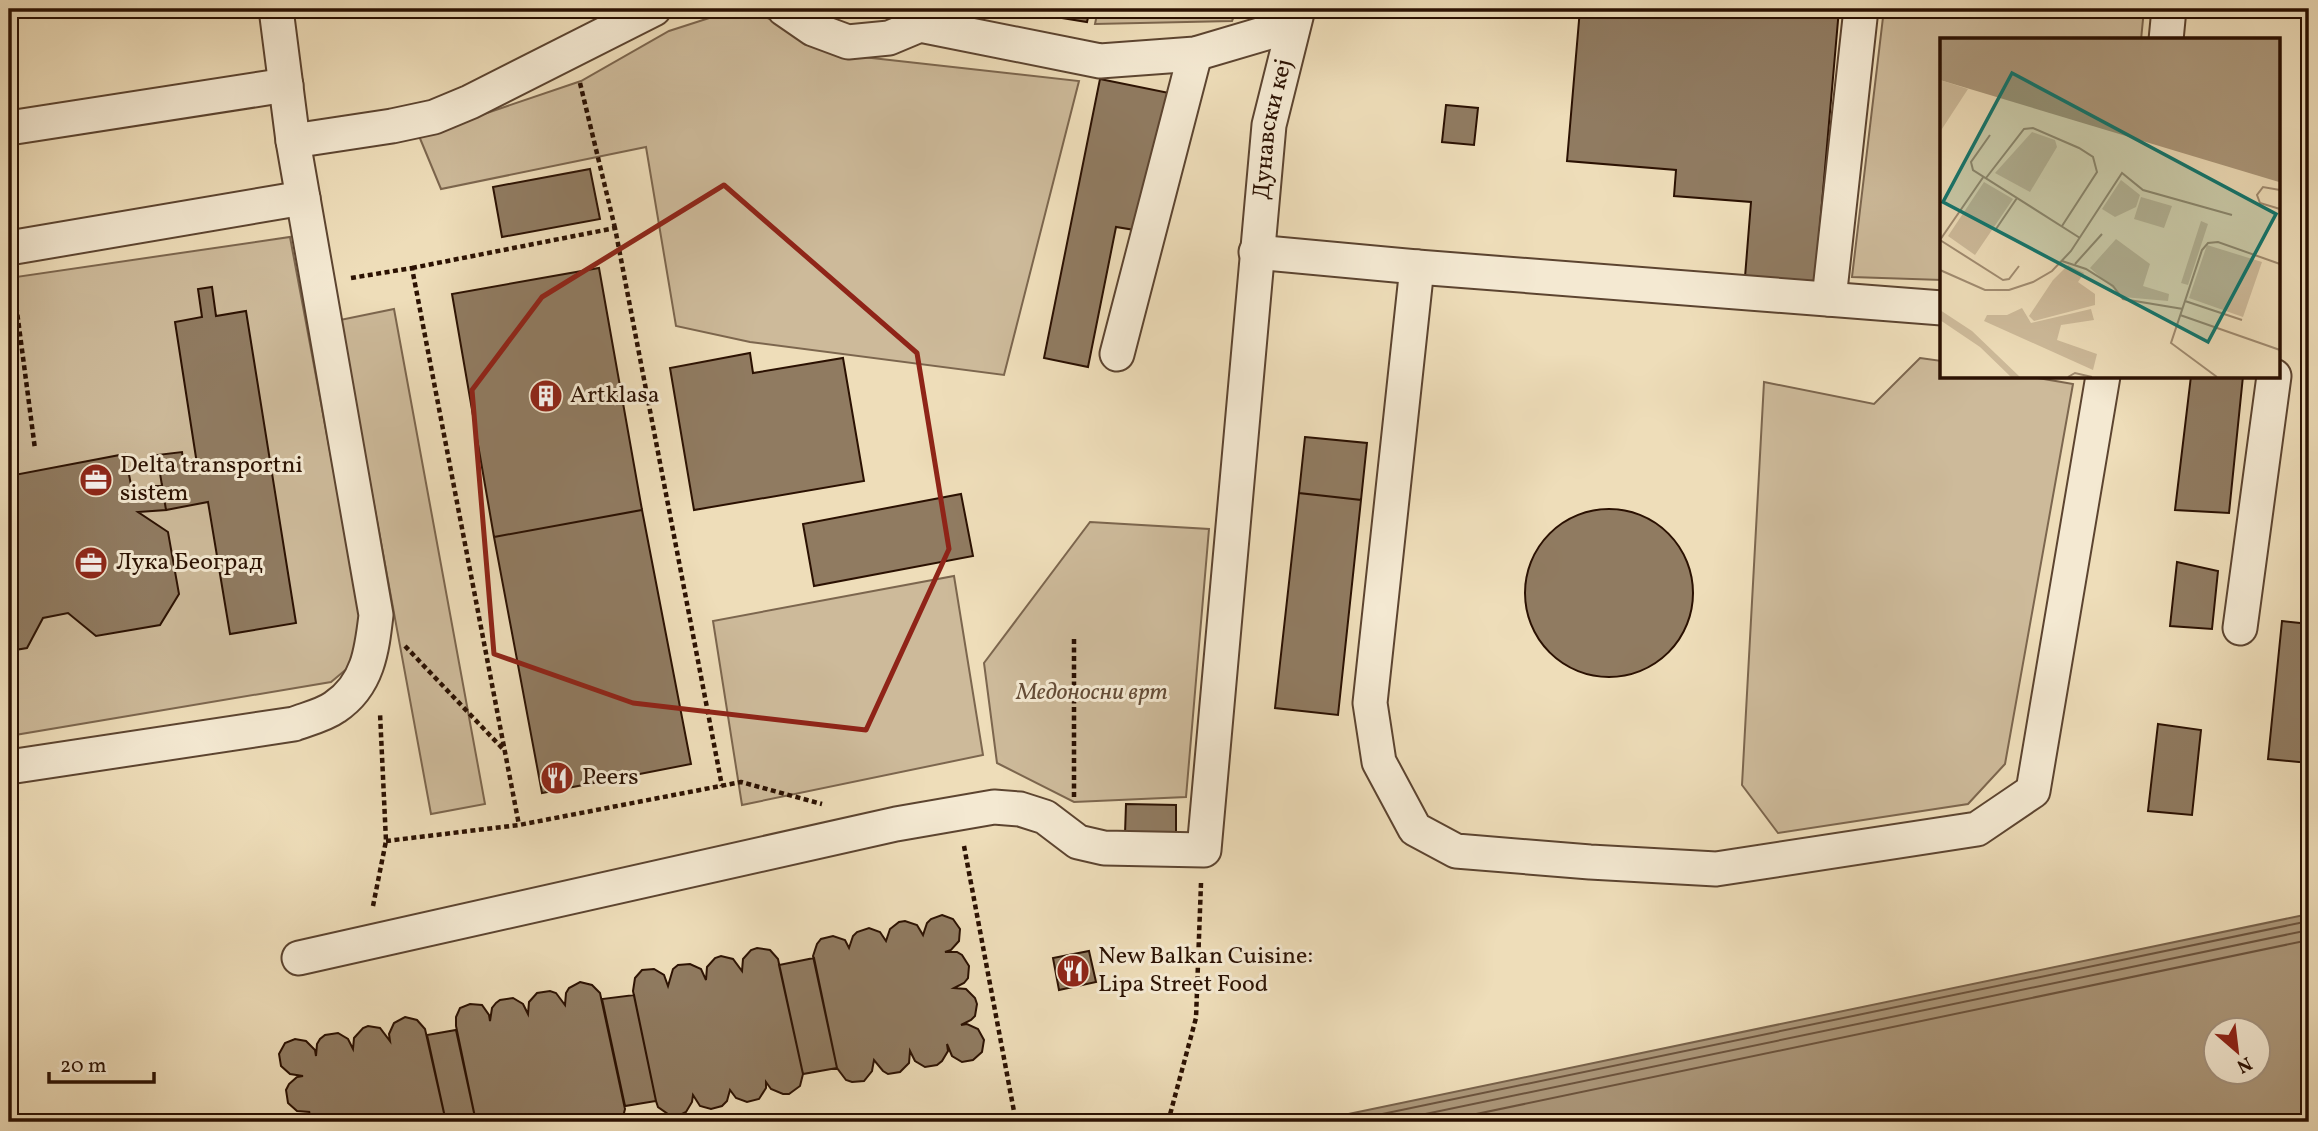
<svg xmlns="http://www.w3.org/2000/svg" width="2318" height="1131" font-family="Vollkorn,serif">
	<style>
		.green { fill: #cdba9a; stroke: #7c664e; stroke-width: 2 }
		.water { fill: #ac987b; stroke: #78624b; stroke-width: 2; fill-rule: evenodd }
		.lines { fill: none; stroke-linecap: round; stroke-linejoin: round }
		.shore { stroke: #6c543e; stroke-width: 2 }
		.building { fill: #907b61; stroke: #2b1102; stroke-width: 2 }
		.minor-casing { stroke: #5c4430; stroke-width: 37 }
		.path { stroke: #2b1102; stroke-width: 4.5; stroke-dasharray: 5 3.5; stroke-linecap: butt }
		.minor { stroke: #f4e9d2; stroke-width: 33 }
		.marked { fill: none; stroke: #8f2418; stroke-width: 5; stroke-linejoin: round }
		.labels { text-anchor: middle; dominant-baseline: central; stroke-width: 6; stroke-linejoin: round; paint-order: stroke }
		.street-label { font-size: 24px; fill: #2b1102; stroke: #f4e9d2 }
		.poi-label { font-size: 24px; fill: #2b1102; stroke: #f4e9d2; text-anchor: start }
		.park-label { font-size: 24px; font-style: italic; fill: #644c37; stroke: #f4e9d2 }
		.inset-road { fill: none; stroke: #a08b70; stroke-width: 2 }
		.view { fill: #0f766e; fill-opacity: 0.15; stroke: #0f766e; stroke-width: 3.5 }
		.inset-edge { fill: none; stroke: #2b1102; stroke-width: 3.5 }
	</style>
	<rect width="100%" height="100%" fill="#eeddb9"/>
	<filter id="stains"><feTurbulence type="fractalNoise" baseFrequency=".00286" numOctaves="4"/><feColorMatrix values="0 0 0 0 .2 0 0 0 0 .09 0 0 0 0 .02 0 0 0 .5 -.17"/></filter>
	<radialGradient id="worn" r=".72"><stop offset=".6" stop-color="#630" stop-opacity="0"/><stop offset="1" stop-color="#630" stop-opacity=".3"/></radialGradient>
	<path class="green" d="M737,9H747L854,56L1079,81L1004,375L750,342L676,326L646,147L441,189L419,136L581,81L669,31Z
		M1098,9H1237L1232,21L1095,24Z
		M1884,9H2144L2141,40H1942V280L1852,277Z
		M290,237L360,612L355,662L331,682L9,736V278Z
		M394,309L485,804L431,814L340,320Z
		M1920,358L1942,361V376H2027L2073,384L2005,764L1968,804L1778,833L1742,785L1764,382L1874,404Z
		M1090,522L1209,529L1186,797L1074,802L997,763L984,663Z
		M954,576L983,755L742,805L713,621Z"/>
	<path class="water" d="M2309,914V1122H1310ZM2216,1030H2258V1072H2216Z"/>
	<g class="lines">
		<path class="shore" d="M1344,1122L2309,921
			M1387,1122L2309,930
			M1438,1122L2309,940"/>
	</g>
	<path class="building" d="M1007,9H1090L1087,22Z
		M1580,9H1839L1815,283L1745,277L1751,202L1674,196L1676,170L1567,161Z
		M1100,79L1169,93L1141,231L1116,227L1088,367L1044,358Z
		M1446,105L1478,108L1474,145L1442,142Z
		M590,169L600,219L502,237L493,187Z
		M599,268L642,510L494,537L452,294Z
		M212,287L216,316L246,311L296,623L230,634L208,502L166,510L157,455L182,452L184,466L197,464L175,322L202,317L198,289Z
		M750,353L753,373L843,358L864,481L694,510L670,368Z
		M2191,376H2243L2229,513L2175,510Z
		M1305,437L1367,443L1361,500L1299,493Z
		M125,454L132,490L162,485L166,510L138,512L168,532L179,594L160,625L96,636L68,613L43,618L27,648L9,651V476Z
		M1299,493L1361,500L1338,715L1275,708Z
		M961,494L973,556L814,586L803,524Z
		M1525 593a84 84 0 1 1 168 0a84 84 0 1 1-168 0Z
		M642,510L691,764L542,793L494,537Z
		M2177,562L2218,571L2212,629L2170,626Z
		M2282,621L2309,624V763L2268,759Z
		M2158,724L2201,730L2192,815L2148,811Z
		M1126,804L1176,805V835L1125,834Z
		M942,915L953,919L960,929L959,941L951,950L945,952H957L962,955L969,966L968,978L964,983L954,988L966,989L975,998L977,1004L975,1016L971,1020L961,1025L967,1024L978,1029L984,1040L982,1052L973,1060L962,1062L952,1056L947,1044L948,1051L942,1061L937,1065L925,1067L915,1061L910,1051L909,1063L900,1072L888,1074L883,1071L874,1060L872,1071L864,1081L852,1082L846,1080L837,1068L813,956L817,944L821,939L833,936L845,940L849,948L853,936L857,932L869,928L880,932L886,941L890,929L899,922L905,921L917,925L923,935L927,923L931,919Z
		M757,948L770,950L778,959L803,1074L800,1086L789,1094H783L771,1089L766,1082V1088L759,1099L747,1102L736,1098L730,1090L727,1101L722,1106L711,1109L700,1106L693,1095L692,1102L686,1112L680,1115L668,1114L658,1107L656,1101L633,991L635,978L642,970L654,969L664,975L668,986L673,969L678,965L690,964L701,969L706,980L707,967L715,958L721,956L733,959L742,971L743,959L751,950Z
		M1089,951L1096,982L1059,990L1053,958Z
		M814,958L837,1068L803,1074L779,965Z
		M580,982L592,985L600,993L625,1109L622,1121L592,1122L589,1117L588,1122H476L456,1026V1017L460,1008L470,1004L482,1005L489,1015L490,1021L492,1008L496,1003L500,1000L513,998L523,1004L528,1014L529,1002L537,993L550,991L556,993L565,1005L566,993L569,988Z
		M634,995L656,1101L625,1106L602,999Z
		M405,1017L417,1020L425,1029L446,1122H296L299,1117L310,1112L297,1111L288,1103L286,1090L289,1084L297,1077L303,1076L290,1074L281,1066L279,1054L285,1043L295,1039L306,1041L315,1050L316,1056L317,1044L320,1039L325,1035L338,1033L348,1039L353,1049L354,1038L363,1028L368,1026L380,1028L390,1041L389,1034L394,1023Z
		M456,1030L476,1122H446L427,1035Z"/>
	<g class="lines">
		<defs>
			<g id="minor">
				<path d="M784,9L813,29L848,42L889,38L920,25L1100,61L1195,54L1293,25"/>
				<path d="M2166,40L2169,9"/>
				<path d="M9,128L286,85"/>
				<path d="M293,141L392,126L434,117L470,102L654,9"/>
				<path d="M9,248L303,198"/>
				<path d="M1256,252L1417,267L1942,308"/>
				<path d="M1417,267L1370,703L1379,762L1415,829L1456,851L1590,862L1716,869L1977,829L2033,791L2103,376"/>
				<path d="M1829,299L1861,9"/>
				<path d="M1117,354L1195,54"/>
				<path d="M2240,628L2274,376"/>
				<path d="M9,767L294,724C307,719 324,715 335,707C368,685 372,650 376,615L293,141L276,9"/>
				<path id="s1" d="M299,958L896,824L994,807L1020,809L1045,817L1078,842L1104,848L1204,850L1269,125L1298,9"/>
			</g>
		</defs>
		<use href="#minor" class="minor-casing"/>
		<path class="path" d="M580,83L615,228
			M412,268L615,228L722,786
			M351,278L412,268L519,825
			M13,281L35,449
			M405,646L503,749
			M1074,797V639
			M386,841L519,825L741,782L822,804
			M964,846L1016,1122
			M373,906L386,841L380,713
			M1168,1122L1196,1018L1201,883"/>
		<use href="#minor" class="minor"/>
	</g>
	<path class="marked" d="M724,185L917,353L949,549L866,730L633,703L494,654L472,390L542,297Z"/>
	<defs>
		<symbol id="building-disc" viewBox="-11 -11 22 22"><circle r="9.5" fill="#8f2418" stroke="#f4e9d2"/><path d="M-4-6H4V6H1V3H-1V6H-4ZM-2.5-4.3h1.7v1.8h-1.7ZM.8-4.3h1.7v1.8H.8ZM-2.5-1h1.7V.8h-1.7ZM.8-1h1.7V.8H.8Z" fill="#fff"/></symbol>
		<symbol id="office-disc" viewBox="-11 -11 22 22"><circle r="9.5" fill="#8f2418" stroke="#f4e9d2"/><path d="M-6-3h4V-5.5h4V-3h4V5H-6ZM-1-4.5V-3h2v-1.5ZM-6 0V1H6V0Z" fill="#fff"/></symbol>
		<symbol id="restaurant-disc" viewBox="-11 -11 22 22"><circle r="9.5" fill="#8f2418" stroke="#f4e9d2"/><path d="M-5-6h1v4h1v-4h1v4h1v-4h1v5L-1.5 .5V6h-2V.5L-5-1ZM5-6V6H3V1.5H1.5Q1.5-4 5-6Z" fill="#fff"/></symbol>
	</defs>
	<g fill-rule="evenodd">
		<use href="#building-disc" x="527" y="377" width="38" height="38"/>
		<use href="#office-disc" x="77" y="461" width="38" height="38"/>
		<use href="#office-disc" x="72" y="544" width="38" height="38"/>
		<use href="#restaurant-disc" x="538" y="759" width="38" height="38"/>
		<use href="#restaurant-disc" x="1054" y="952" width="38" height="38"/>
	</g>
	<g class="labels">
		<g class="street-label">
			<text stroke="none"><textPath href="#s1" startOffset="1656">Дунавски кеј</textPath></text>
		</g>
		<g class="poi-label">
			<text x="570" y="396">Artklasa</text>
			<text x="120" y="466">Delta transportni<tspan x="120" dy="28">sistem</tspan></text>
			<text x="116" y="563">Лука Београд</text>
			<text x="582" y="778">Peers</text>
			<text x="1098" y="957">New Balkan Cuisine:<tspan x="1098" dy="28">Lipa Street Food</tspan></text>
		</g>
		<g class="park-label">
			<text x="1092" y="693">Медоносни врт</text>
		</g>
	</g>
	<g transform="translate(1940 38)">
		<rect width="340" height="340" fill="#eeddb9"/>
		<path d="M0,42L28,51L0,94ZM92,94L115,102L117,109L90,154L55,135ZM181,142L200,157L196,169L175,179L162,171ZM44,144L73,161L35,217L8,198ZM201,159L232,168L224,190L194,181ZM261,183L268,186L248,247L241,245ZM176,201L210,226L203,248L229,256L228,263L183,259L150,230ZM267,207L322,224L303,279L249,260ZM128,227L144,235L138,244L155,256V267L94,283L89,278L113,242ZM82,270L91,285L151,271L154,282L121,287L117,302L157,316L153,332L44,283L47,277H67ZM0,272L32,293L80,339H71L40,309L0,282Z" fill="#cdba9a"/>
		<path d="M0,0H339V144L0,42Z" fill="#ac987b"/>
		<path class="inset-road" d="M50,97L31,124L33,132L140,200M46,140L84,91L93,90L139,110L153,119L157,134L122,188M340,152L323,149L317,157L320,165L340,171M56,191L77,160M0,202L63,242L69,241L79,228M0,202L44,138M122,223L146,231L173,248L183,261L243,271M135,226L162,196M0,232L45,252H69L93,244L112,233L131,213L182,135L203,152L292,177M245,263L302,282M240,277L340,312M128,339L135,335L152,339M277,339L231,305L262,212L268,205L278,204L340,226"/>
		<path class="view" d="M72,35L336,176L268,304L3,164Z"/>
		<rect width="340" height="340" class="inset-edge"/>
	</g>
	<rect width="2318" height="1131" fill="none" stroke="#eeddb9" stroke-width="35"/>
	<rect x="10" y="10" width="2297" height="1110" fill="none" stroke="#2b1102" stroke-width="3.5"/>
	<rect x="18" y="18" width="2283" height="1096" fill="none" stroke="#2b1102" stroke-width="2"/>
	<g transform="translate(2237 1051) rotate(152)"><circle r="33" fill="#f4e9d2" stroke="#a4937f" stroke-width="2"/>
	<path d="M0-5L12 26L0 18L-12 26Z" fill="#8f2418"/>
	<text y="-10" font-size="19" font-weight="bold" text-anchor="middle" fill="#2b1102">N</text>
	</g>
	<path d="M49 1072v10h105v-10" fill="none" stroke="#2b1102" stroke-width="3.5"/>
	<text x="60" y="1072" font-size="21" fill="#2b1102" stroke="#f4e9d2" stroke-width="5" paint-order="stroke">20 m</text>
	<rect width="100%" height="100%" filter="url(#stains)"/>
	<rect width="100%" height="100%" fill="url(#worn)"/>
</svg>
